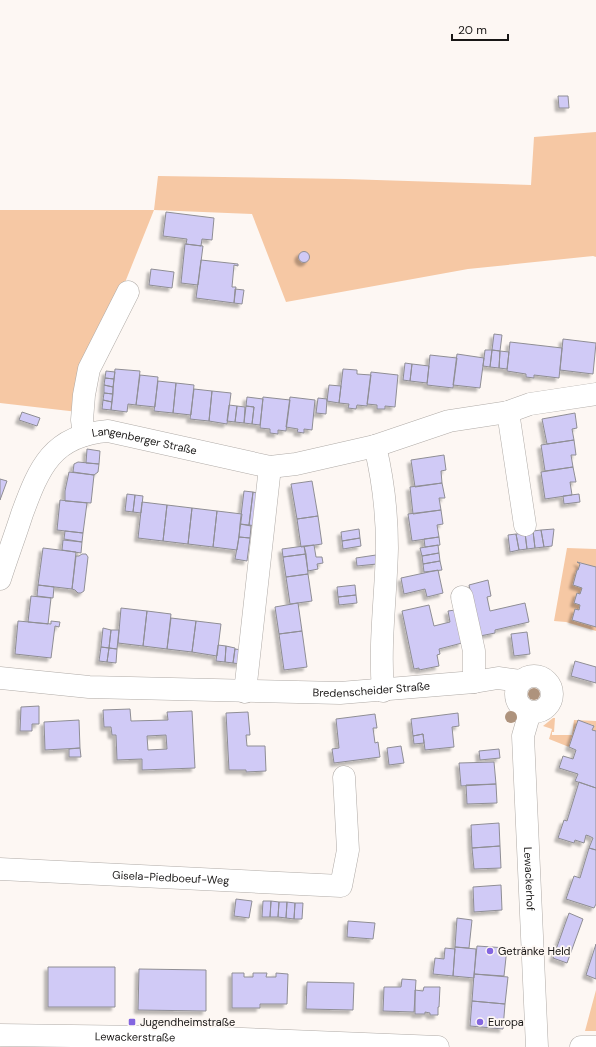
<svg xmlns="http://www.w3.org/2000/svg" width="596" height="1047" font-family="'DM Sans',sans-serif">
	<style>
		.green { fill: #f6c8a4 }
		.building { fill: #d0caf6; stroke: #8f8e94; fill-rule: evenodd; filter: url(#shadow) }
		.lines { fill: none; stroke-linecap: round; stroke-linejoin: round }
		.minor-casing { stroke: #b0aba7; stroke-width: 23 }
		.minor { stroke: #fff; stroke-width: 22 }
		.tree { fill: #ae937d }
		.poi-dot { fill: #8365e0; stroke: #fdf7f3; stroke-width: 1.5 }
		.labels { text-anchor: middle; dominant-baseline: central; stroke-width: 3.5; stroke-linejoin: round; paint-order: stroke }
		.street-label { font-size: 11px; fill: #191716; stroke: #fdf7f3 }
		.poi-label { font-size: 11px; fill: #191716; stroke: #fdf7f3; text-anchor: start }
	</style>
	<defs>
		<filter id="shadow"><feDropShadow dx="-3.5" dy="3.5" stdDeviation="1" flood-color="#0004"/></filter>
	</defs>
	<rect width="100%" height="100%" fill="#fdf7f3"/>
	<path class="green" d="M596,132V257L593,256L468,269L286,302L252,214L154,210L122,290L78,412L0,403V210H154L158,176L345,179L531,185L534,137Z
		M567,548L596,549V631L566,622L554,621Z
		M553,718H555L554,732H552V735H572L574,720L596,721V731L592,730L593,725L578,721L569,747L549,739L552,729L543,726Z
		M596,990V1031H585Z"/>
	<path class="building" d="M558,96H568L569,108H559Z
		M166,212L214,218L212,240L202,239L201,246L186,244L187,239L163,236Z
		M185,244L203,246L198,285L181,283Z
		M298.5 257a5.5 5.5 0 1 1 11 0a5.5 5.5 0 1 1-11 0Z
		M201,260L238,264V266L234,265L232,287H236L234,303L196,298Z
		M151,269L174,272L172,288L149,285Z
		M235,289L244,290L242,304L234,303Z
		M494,334L502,335L500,351L492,350Z
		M563,339L596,343L593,374L560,370Z
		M510,342L562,348L559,378L534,375V378L526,377V374L507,371Z
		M485,350H492L490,367L483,366Z
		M492,350L500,351L499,368L490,367Z
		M500,351L509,352L507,369L499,368Z
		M457,354L484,358L480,388L453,385Z
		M430,355L457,358L453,388L427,385Z
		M405,363L412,364L410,381L403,380Z
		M412,364L429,366L427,383L410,381Z
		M115,369L140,371L136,405L128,404L127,412L111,410Z
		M343,369L357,370V374L371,375L367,406L357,405L356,409L348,408L349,404L339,403Z
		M106,371L115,372L114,379L105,378Z
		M371,372L398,375L395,407L385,406V409H377V405L367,404Z
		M140,375L158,377L155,407L136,405Z
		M105,378L114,379L113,387L104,385Z
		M158,381L176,383L173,413L154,411Z
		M176,383L194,385L191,415L173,413Z
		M104,385L113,387V394L104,393Z
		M329,385L341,386L339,403L327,401Z
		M194,389L212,391L209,421L190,419Z
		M212,391L231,393L227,424L209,421Z
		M104,393L113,394L112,402L103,400Z
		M247,397L263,399L260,425L252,424L254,407L246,406Z
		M263,397L290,400L286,431L278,430V434L270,433V429L260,428Z
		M290,397L315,400L312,430L304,429V433L297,432L298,429L286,427Z
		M318,398L327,399L326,414L316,413Z
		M103,400L112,402L111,410L102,409Z
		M229,405L237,406L235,422L227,421Z
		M237,406L245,407L244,423L235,422Z
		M246,406L254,407L252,424L244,423Z
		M22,412L40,418L37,426L19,420Z
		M575,413L577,428L572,429L574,440L547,444L542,419Z
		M574,440L576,455H571L573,467L545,471L541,445Z
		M87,449L100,451L99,464L86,463Z
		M444,455L446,470L441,471L442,483L415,487L411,460Z
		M78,462L99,464L98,472L94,475L73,472L74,464Z
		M573,467L576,482H570L572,495L545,499L541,472Z
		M69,472L94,475L91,503L65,501V491Z
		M0,479L7,481L0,500Z
		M312,481L318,516L297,519L291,484Z
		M442,483L445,498H439L441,510L413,514L410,487Z
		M244,491L253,492L249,525L240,524Z
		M253,492L261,494L257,526L249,525Z
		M127,494L135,495L133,512L125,511Z
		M579,494L580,502L564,504L563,496Z
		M135,495L143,496L141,513L133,512Z
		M60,500L87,503L83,533L57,530Z
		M142,502L167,505L163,541L138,538Z
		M167,505L192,508L188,544L163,541Z
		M192,508L217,511L213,547L188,544Z
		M441,510L443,524L437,525L439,537L412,541L408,514Z
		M217,511L242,514L237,550L213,547Z
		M318,516L322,544L301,547L297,519Z
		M240,524L251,526L250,538L239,537Z
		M359,529L360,538L342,541L341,532Z
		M554,529L552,546L544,547L541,530Z
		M541,530L544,547L535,548L533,531Z
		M65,531L83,533L82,542L64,539Z
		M533,531L535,548L527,549L525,533Z
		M525,533L527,549L519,550L516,534Z
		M516,534L519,550L510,552L508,535Z
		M239,537L250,538L247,561L235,559Z
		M439,537L440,545L425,547L424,539Z
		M360,538L361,546L343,549L342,541Z
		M63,540L82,542L81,553L62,550Z
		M314,545L316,557H322L323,563L317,564L318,569L308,571L304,546Z
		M438,545L439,553L422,556L420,548Z
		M304,546L306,554L283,557L282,549Z
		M43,548L76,552L72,589L38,585Z
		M439,553L440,561L423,564L422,556Z
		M82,554H86L88,557L84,591L81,593H78L75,590L72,589L76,556H79Z
		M306,554L308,574L286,577L283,557Z
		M376,555L377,564L357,566L356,558Z
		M440,561L442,570L424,572L423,564Z
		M577,562L596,567V627L572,620L575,609L579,610L580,605L574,603L577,593L580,594L582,588L573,585L577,570H578L580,564Z
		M438,570L443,593L427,597L425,589L404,594L401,578Z
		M308,574L312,601L290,604L286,577Z
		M488,580L491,596L487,597L490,611L525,603L529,622L495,630V633L480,636L469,585Z
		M38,585L54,587L53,598L37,596Z
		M355,585L356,595L338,597L337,587Z
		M356,595L357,603L339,605L338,597Z
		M31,596L51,598L48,624L28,622Z
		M298,603L302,631L279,634L275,607Z
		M429,605L434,626L450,622L448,611L455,610L462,643L439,649L440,654L437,655L439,666L419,670V668L414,669L402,611Z
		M121,608L147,611L143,646L118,643Z
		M147,611L171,614L167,649L143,646Z
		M171,618L196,621L192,652L167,649Z
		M18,621L51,624V621L60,622L59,627L55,626L51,658L15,654Z
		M196,621L221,624L217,656L192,652Z
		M103,628L111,630L109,648L101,647Z
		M111,630H119L117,649L109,648Z
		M302,631L307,667L284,670L279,634Z
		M527,632L530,654L514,656L511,634Z
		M218,645L226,646L225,662L216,661Z
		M226,646L235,648L233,663L225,662Z
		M101,647L109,648L107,662L99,661Z
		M109,648L117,649L116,663L107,662Z
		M235,649L242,650L240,664L233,663Z
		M575,661L596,667V683L571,676Z
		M39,706V724H32V731H20L21,707Z
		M130,709L131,721L168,720L167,712L192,711L195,768L142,770V759L117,760L116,735H112L111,727H104L103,710ZM166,735L167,749L148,750L147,736Z
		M248,712L250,735H246L247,746H265L266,771L246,772V770H229L226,713Z
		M458,713L459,726L452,727L454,747L425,750L423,734L413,736L411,719Z
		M375,714L377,728H373L375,743L378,742L380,757L334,763L332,749L339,748L336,719Z
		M79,720L80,748L45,750L44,722Z
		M578,720L594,726L592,730L596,731V788L575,781L578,774L559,768L563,756L573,759L576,750L569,747Z
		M423,734L424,743L414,744L413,736Z
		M401,746L404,763L389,765L387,748Z
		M80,748L81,757H69V749Z
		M499,749L500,758L480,760L479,751Z
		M494,762L496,784L461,786L459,763Z
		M579,782L596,788V850L589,848L593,838L589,836L586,835L584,843L575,840L574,843L558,838L564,820L567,821Z
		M496,784L497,803L467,804L466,785Z
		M499,823L500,846L472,848L471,825Z
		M500,846L501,868L474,869L472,848Z
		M589,848L596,850V904L594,908L566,899L574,876L580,878Z
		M501,885L502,910L474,912L473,887Z
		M236,899L252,901L249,918L234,916Z
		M263,901H271L270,917H262Z
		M271,901L279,902L278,917H270Z
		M279,902H287L286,918L278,917Z
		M287,902L295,903L294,919L286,918Z
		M295,903H303L302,919H294Z
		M569,913L583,919L567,963L553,958Z
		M457,918L472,920L469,948L455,947Z
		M348,921L375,923L373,939L347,937Z
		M596,944V979L586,975Z
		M477,946L507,948L504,976L474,974Z
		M455,947L476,949L474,978L453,976Z
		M445,948L455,949L453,976L433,974L435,958L444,959Z
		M48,967H115V1007H48Z
		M139,969L206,970V1011L138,1010Z
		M232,973H244V977H253V973H267L266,977H276V973L288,974L287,1004H260V1008H232Z
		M474,974L508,977L505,1004L472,1001Z
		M402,979L416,980L414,1012L383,1011L384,987H401Z
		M307,982L354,983L353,1010L306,1009Z
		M424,987H440L439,1007H438V1015H430V1013L425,1012V1014H415V990L423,991Z
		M472,1001L505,1004L503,1029L470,1026Z"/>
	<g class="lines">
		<defs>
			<g id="minor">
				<path d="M508,412L525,525"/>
				<path d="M84,435L82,420L84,395L89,369L128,292"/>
				<path d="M375,446C383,479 387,513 387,548C386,596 379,643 383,691"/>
				<path id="s1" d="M0,579C7,557 15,536 22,514C39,468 52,435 108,431L270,467L296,464L375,446L449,421L508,412L530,404L596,394"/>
				<path d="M462,597L474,651V682"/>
				<circle cx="534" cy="694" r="18"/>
				<path id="s2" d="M0,678L89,687L340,693L474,682L498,678L520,681"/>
				<path d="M245,692L270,467"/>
				<path id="s3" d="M530,712L523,736L537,1047"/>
				<path id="s4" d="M0,869L341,886L348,850L344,777"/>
				<path id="s5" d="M0,1035L218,1038L438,1047"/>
				<path d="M581,1047H596"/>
			</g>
		</defs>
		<use href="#minor" class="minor-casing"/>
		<use href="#minor" class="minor"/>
	</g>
	<g class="tree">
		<circle cx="534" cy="694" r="6"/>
		<circle cx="511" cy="717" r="6"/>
	</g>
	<g class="poi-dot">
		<circle cx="490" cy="951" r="4"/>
		<rect x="128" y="1018" width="8" height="8" rx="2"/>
		<circle cx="480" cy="1022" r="4"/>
	</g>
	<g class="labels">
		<g class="street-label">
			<text stroke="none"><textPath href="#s1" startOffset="235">Langenberger Straße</textPath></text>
			<text stroke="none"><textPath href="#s2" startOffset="372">Bredenscheider Straße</textPath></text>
			<text stroke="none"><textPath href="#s4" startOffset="171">Gisela-Piedboeuf-Weg</textPath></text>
			<text stroke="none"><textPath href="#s3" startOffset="168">Lewackerhof</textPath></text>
			<text stroke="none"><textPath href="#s5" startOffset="135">Lewackerstraße</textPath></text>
		</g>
		<g class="poi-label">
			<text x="498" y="951">Getränke Held</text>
			<text x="140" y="1022">Jugendheimstraße</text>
			<text x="488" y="1022">Europa</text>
		</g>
	</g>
	<path d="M452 34v6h56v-6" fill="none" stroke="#191716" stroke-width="2"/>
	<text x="458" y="34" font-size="12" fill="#191716" stroke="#fdf7f3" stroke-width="3" paint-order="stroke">20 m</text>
</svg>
